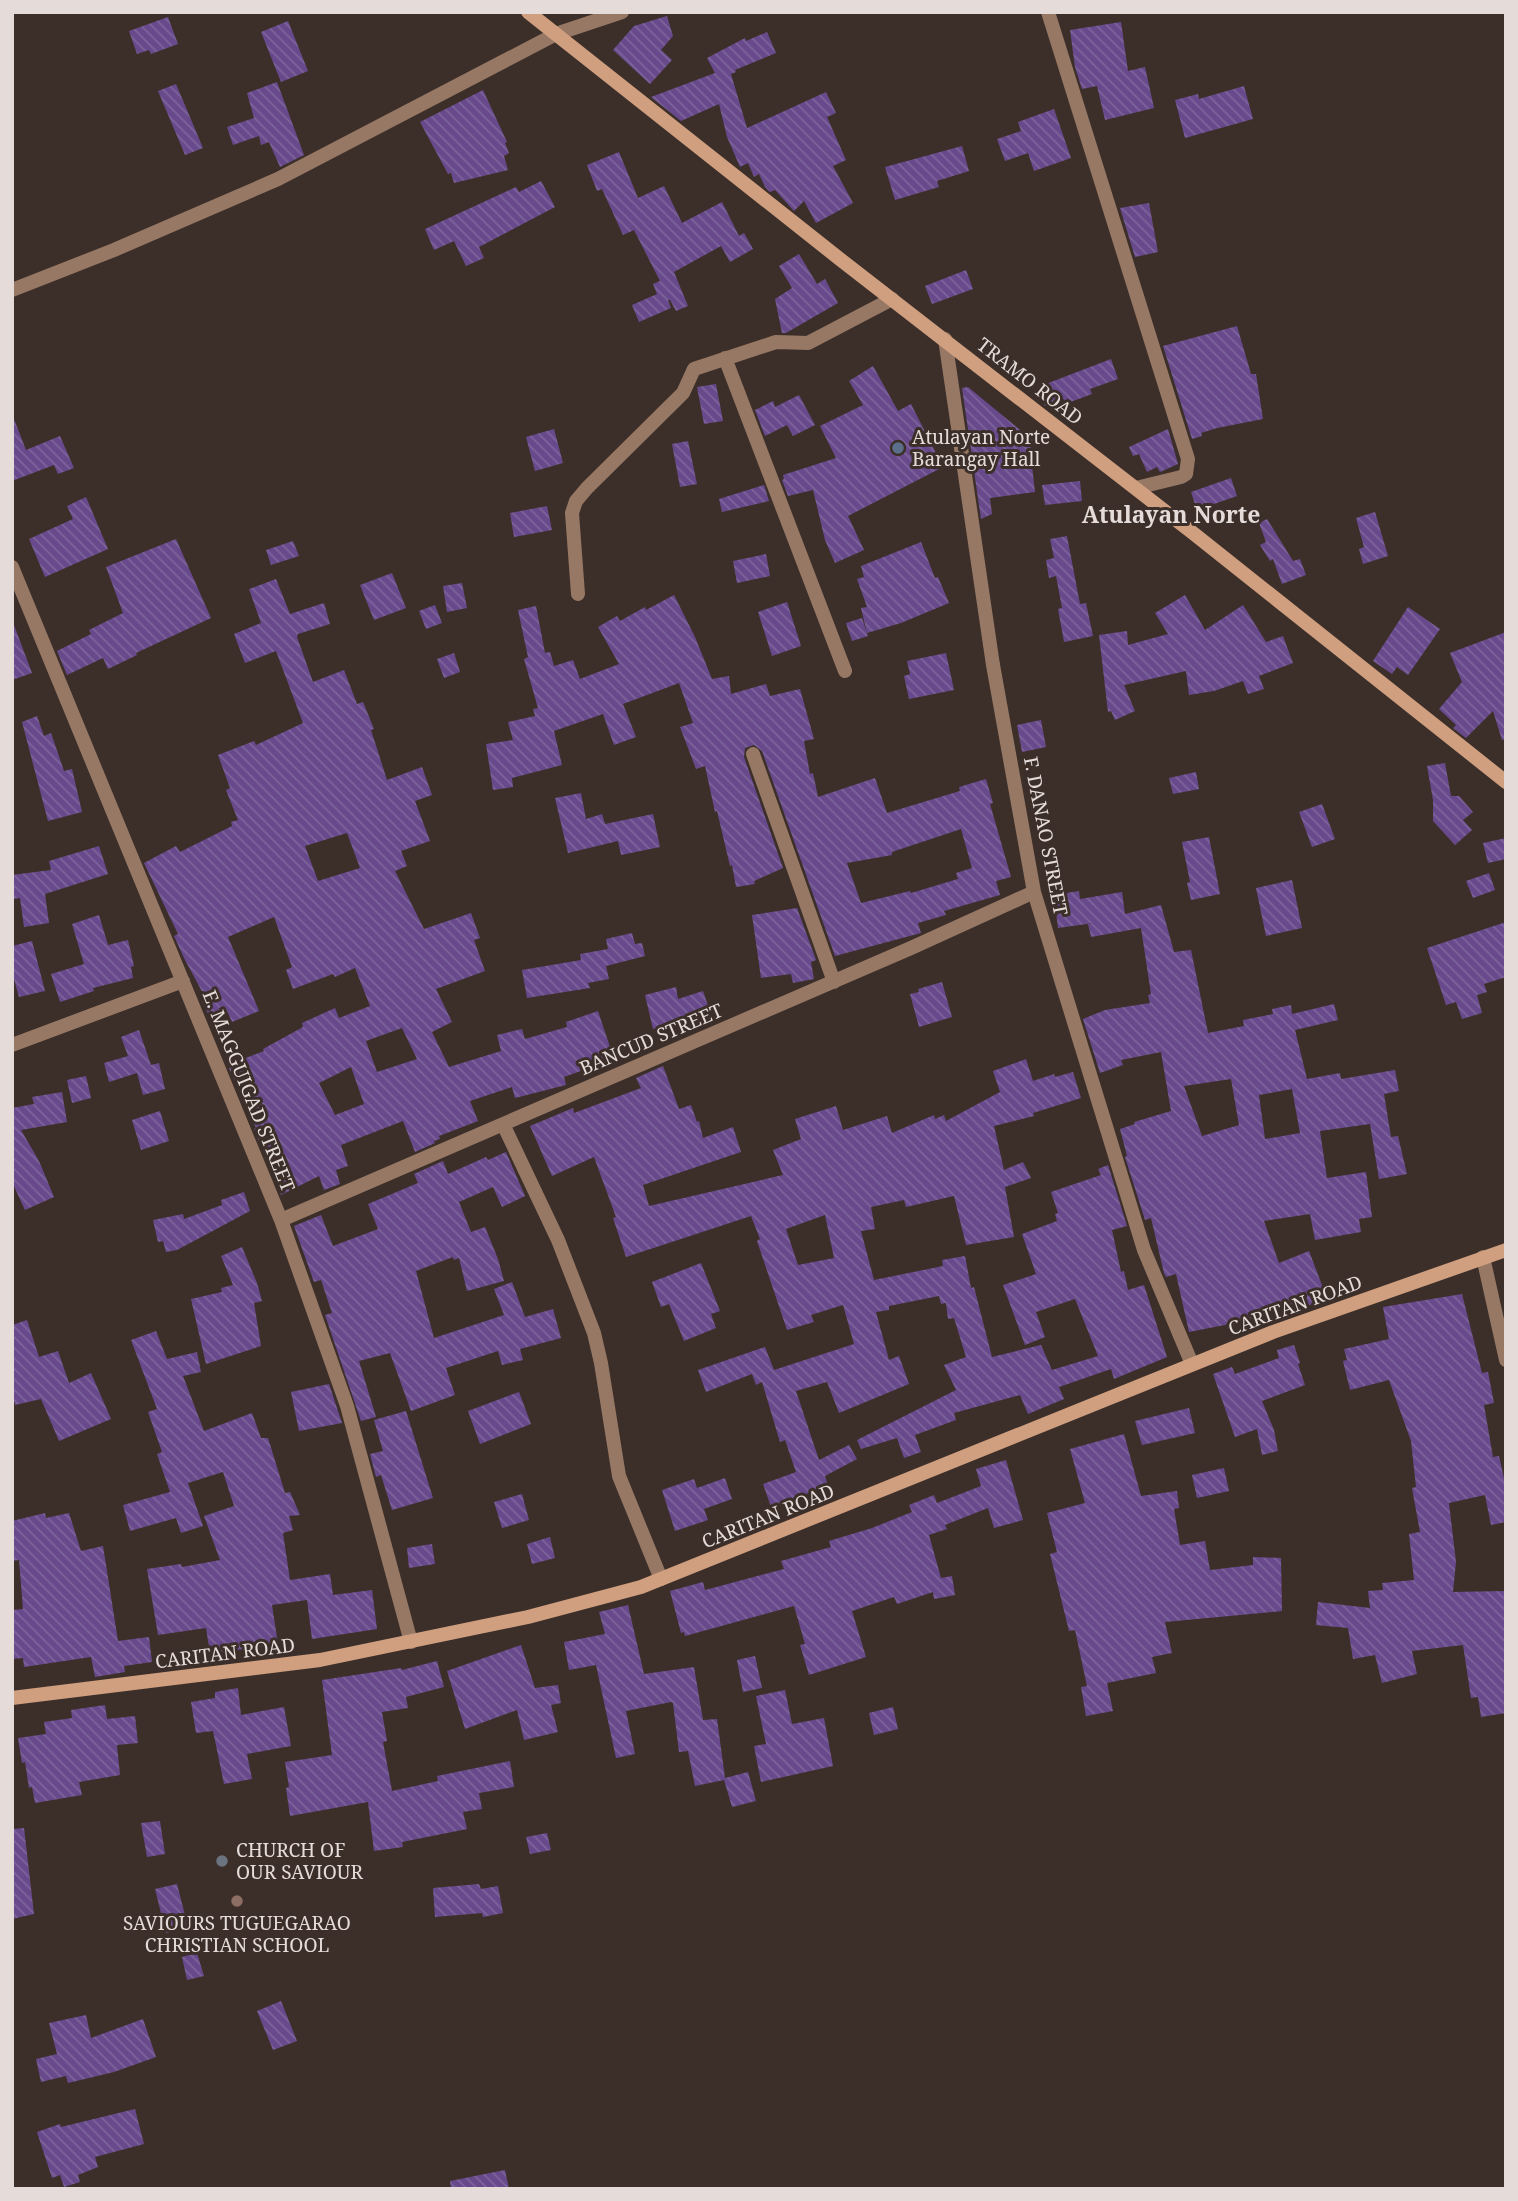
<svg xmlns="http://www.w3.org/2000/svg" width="1518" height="2201" font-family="'Noto Serif',serif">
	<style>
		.building { fill: url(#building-back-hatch); fill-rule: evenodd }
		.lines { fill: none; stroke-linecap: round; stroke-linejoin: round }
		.street { stroke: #977864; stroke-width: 14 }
		.secondary { stroke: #d09f7f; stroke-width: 14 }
		.service-dot { fill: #5c6f8a; stroke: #3c2f2a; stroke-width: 2.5 }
		.worship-dot { fill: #6b7280; stroke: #3c2f2a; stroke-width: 2.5 }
		.education-dot { fill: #8d6e63; stroke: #3c2f2a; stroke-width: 2.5 }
		.labels { text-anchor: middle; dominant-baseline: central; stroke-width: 6; stroke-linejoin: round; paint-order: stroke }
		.street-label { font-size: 19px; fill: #e5dcd9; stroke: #3c2f2a }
		.poi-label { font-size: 19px; fill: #e5dcd9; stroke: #3c2f2a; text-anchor: start }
		.quarter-label { font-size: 23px; font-weight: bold; fill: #e5dcd9; stroke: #3c2f2a }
	</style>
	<defs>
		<pattern id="building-back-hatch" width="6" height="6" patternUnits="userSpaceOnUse" patternTransform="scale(1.75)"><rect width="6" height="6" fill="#684a8c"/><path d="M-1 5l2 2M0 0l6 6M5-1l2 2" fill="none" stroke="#7d649c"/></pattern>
	</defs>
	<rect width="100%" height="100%" fill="#3c2f2a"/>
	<path class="building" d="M667,16L673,36L661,50L672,60L650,84L613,50L634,26Z
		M168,17L178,44L151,54L149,50L137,54L129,31Z
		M288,21L308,71L281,82L261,32Z
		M1121,22L1128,71L1145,67L1154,108L1105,120L1097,86L1082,89L1075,67L1070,30Z
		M767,32L776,53L735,70L736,72L731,74L747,128L826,92L836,113L827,117L846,160L833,166L853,203L816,223L804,201L794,211L775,190L770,192L765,187L759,174L754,177L748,163L740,167L727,137L719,104L681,121L651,97L715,73L707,58L745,38L746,41Z
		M277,82L304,155L280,167L269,142L261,145L259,136L233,145L227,127L254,118L247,93Z
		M176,84L203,148L185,155L158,91Z
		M1244,86L1253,119L1185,138L1175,100L1198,94L1199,99Z
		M483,90L507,142L505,143L509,153L504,156L508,170L454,183L451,173L448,174L420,122Z
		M1054,109L1071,158L1034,171L1028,153L1005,161L997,139L1021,131L1018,122Z
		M962,146L969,171L937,181L939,187L895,200L885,167Z
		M619,152L638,198L664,186L682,223L722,202L739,236L744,233L753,249L730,262L721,246L674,272L688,306L676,311L670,300H668L671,308L639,322L632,305L657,294L653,284L660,281L634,230L623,235L602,189L597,191L587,165Z
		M541,181L555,207L479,247L484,258L466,266L454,241L434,250L425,229L516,187L519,192Z
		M1149,203L1158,252L1135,257L1120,208Z
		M799,254L817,284L825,279L838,303L786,333H782L775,299L792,288L779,266Z
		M966,270L973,289L932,304L925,286Z
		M1237,326L1251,374H1256L1263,419L1217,428L1201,433L1202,436L1192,439L1163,346Z
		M1111,359L1118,379L1090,389L1092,394L1065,404L1064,399L1045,406L1038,387Z
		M873,366L898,411L911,404L943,467L848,516L864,550L835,563L825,540L813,490L788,496L782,480L784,479L783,475L836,458L820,426L863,405L849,381Z
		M716,384L723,421L704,424L697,387Z
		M968,387L1036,443L1030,448L1035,492L990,498L992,514L981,519L962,388Z
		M799,395L815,425L793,436L787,425L765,436L755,410L773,401L775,407Z
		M14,419L26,450L60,436L74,468L58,474L54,465L12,481V420Z
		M554,429L563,463L535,471L526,437Z
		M1168,429L1178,464L1160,472L1157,467L1147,472L1139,454L1133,456L1129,447Z
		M688,441L697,484L680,487L672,444Z
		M1231,478L1237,496L1197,510L1191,492Z
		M1080,481L1082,501L1045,505L1042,485Z
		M764,485L769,501L722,512L719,499Z
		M86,497L108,549L45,577L29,539L73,519L67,506Z
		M547,506L552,530L514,537L510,513Z
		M1375,512L1388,556L1363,564L1359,549L1364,547L1356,518Z
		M1267,519L1293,561L1300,559L1306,575L1282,584L1273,559L1270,561L1260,545L1266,542L1259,523Z
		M1067,536L1080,604L1086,603L1093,636L1064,642L1058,609L1062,608L1056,576L1049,578L1046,560L1054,558L1050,539Z
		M176,539L211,618L136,653L137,655L108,669L103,658L67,675L57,651L91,634L89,630L123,613L106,567Z
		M293,541L299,556L271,565L266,550Z
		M921,542L935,578L938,577L949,603L901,623L867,633L861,608L867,607L857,579L864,577L861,566Z
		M766,554L770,576L737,583L733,561Z
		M392,573L406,608L374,620L360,585Z
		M276,579L290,614L324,603L330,624L298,634L297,637L313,682L344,670L357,704L363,702L374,729L371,730L387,780L422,767L432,795L415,801L430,841L401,851L407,866L395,871L424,929L471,913L480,938L474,940L485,971L436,989L452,1022L432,1032L449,1067L501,1051L497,1035L522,1029L525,1039L567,1027L566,1022L598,1011L614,1059L564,1077L566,1085L515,1098L512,1087L470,1101L478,1121L439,1136L440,1139L434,1141L435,1143L415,1152L403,1121L341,1145L348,1166L336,1170L340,1184L324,1190L319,1176L281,1195L254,1129L256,1128L229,1068L243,1061V1059L264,1051L263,1049L303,1027L302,1023L335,1008L339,1018L370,1006L355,968L335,977L333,974L293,989L286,970L292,967L274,917L228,937L259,1011L232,1022L228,1013L211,1020L202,1001L206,999L184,958L174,936L178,934L144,863L176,846L180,852L232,826L231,822L238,820L226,790L230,788L218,755L254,741L256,745L303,723L276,651L245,663L234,634L261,623L249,589ZM347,833L360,868L318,881L305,846ZM402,1028L417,1059L377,1072L366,1041ZM351,1067L364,1104L335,1115L319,1083Z
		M462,583L467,608L447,612L443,586Z
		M674,595L695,637L712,679L729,676L731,694L766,684L770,696L800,689L814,739L804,741L810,774L813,773L818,797L875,778L887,813L960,791L959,787L986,779L993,803L990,804L1011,877L996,881L1000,895L944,911L946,915L918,923L921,933L835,956L762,751L754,745L745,748L744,757L783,868L754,881L755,884L736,887L732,865L730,866L717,811L715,812L705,766L696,769L680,727L693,723L679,683L623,704L636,737L614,745L603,714L554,731L562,765L512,778L513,787L493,790L486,744L513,740L508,722L535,716L533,709L538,708L524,659L528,657L518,610L536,606L545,653L550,652L554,666L573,660L580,679L619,664L598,627L617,616L620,621L645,607L646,610ZM961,829L972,868L956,873L958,879L911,893L910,891L861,903L847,863L892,855V852Z
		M1185,595L1205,630L1243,605L1266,642L1283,636L1293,663L1259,676L1264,689L1248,694L1243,681L1214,691L1189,695L1186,671L1124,685L1135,711L1115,720L1111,711L1108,712L1099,635L1127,631L1128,645L1168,634L1155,613Z
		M787,602L801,646L772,656L758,612Z
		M435,605L442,623L426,629L419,611Z
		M1408,607L1440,629L1408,675L1397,667L1392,674L1373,661Z
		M862,618L868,636L852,641L846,623Z
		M12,625H14L32,673L12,680Z
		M1506,632V739L1502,740L1493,711L1466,738L1453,728L1456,725L1439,709L1462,682L1450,653Z
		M454,653L460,672L444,678L437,659Z
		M946,653L954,690L909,699L904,676L910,674L907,661Z
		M37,716L44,736L51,733L64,771L72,769L82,812L48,821L22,722Z
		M1041,720L1046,747L1022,752L1017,725Z
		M1445,763L1451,796H1459L1473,812L1463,820L1472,830L1455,845L1433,821V800L1427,766Z
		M1196,772L1199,789L1173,794L1169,778Z
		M581,793L586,819L602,814L605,824L653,814L660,847L621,855L618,841L568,853L555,798Z
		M1322,804L1335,839L1312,847L1299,812Z
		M1209,837L1220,894L1191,900L1187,883L1190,882L1182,842Z
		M1506,838V859L1488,863L1483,843Z
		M99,846L108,874L45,894L49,923L24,927L20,898L12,899V875L51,870L49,861Z
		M1489,873L1495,890L1473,898L1466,881Z
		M1292,880L1302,928L1266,936L1256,888Z
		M1079,891L1080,899L1122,892L1125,914L1161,905L1174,952L1191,950L1208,1033L1244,1026L1243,1020L1273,1014L1272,1009L1291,1005L1292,1014L1334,1004L1338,1020L1295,1030L1307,1079L1340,1073L1341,1079L1395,1070L1399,1091L1384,1094L1391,1137L1398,1136L1407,1174L1379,1179L1370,1124L1320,1131L1327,1178L1366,1172L1372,1217L1359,1219L1361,1232L1315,1240L1310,1214L1264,1221L1279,1263L1309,1251L1325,1293L1318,1296L1320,1301L1302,1308L1300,1303L1245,1321L1189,1332L1176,1274L1166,1277L1164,1273L1151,1218L1145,1220L1125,1157L1127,1156L1120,1129L1135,1124L1134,1122L1171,1111L1161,1052L1121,1060L1123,1065L1100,1073L1083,1019L1105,1010L1150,1003L1148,995L1151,994L1141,928L1091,937L1088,924L1094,923L1058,928L1054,895ZM1231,1079L1239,1125L1202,1136L1184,1086ZM1292,1089L1300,1133L1265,1139L1259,1095Z
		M797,908L816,960L811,962L814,979L793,983L791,974L761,978L752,915Z
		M99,915L108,945L128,940L134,966L131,967L133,978L93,988L94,991L60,1002L51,974L84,964L72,924Z
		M1506,922V977L1484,984L1487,992L1477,995L1482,1013L1462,1019L1456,1002L1446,1005L1427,948Z
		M632,933L635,944L642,943L645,956L606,966L609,979L588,983L590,988L527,998L522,970L581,960L580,954L608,949L606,939Z
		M32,941L45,991L19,997L12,972V946Z
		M942,982L952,1017L919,1027L910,994L919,992L918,989Z
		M676,987L678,999L703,991L710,1011L684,1022L653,1029L645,995Z
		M139,1030L151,1065L159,1063L165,1089L143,1095L137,1073L109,1082L104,1063L128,1056L121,1037Z
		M1026,1059L1033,1081L1054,1074L1055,1077L1073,1072L1081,1098L1033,1113L1034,1116L994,1126L1004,1170L1023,1162L1031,1178L1005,1187L1014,1237L966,1245L954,1196L906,1207L904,1200L871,1207L875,1229L861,1231L874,1280L943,1266L942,1260L965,1256L971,1288L974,1287L992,1357L1041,1345L1052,1370L1098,1356L1075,1299L1036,1312L1045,1337L1025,1345L1003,1285L1036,1274L1022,1234L1057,1221L1055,1214L1058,1213L1051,1192L1101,1175L1098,1169L1108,1165L1127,1226L1112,1230L1121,1272L1124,1271L1128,1290L1144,1285L1167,1357L1114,1379L1111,1369L1059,1387L1064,1399L1028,1414L1020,1395L954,1413L956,1420L915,1435L921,1452L904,1458L897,1438L861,1449L857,1440L956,1390L944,1365L966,1357L954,1318L948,1319L946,1303L941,1304L939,1296L889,1306V1310L876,1312L889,1360L899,1356L909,1384L839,1413L827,1382L796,1391L819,1460L849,1445L857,1459L825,1476L828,1486L771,1507L763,1484L796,1472L785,1440L780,1442L762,1382L756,1385L752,1374L706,1392L698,1370L765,1347L774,1370L854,1344L843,1305L811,1315L814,1322L787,1330L757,1241L760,1239L751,1216L626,1257L613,1218L616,1217L594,1157L552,1176L530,1126L573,1108L574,1113L641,1088L636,1078L663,1066L679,1109L691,1105L697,1122L699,1121L703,1138L733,1127L741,1152L643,1185L649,1206L783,1175L773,1150L801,1139L795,1119L836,1106L843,1130L887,1116L892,1133L934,1115L935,1119L944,1115L946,1121L1000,1092L993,1071ZM825,1215L834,1258L798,1265L786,1229Z
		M86,1076L91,1098L72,1103L67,1080Z
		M62,1092L67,1122L21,1130L39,1161L54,1197L25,1210L12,1182V1108L34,1104L32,1097Z
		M160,1111L169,1141L141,1150L132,1120Z
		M506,1152L525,1196L502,1207L493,1187L459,1202L471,1232L485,1227L498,1259L504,1281L467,1291L459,1258L454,1260L453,1257L416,1271L434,1338L504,1315L494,1289L512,1282L525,1317L553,1309L561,1338L520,1349L523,1360L502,1365L498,1351L446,1368L455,1395L411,1411L390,1353L359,1361L376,1417L361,1421L325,1315L332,1313L321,1280L314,1282L294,1226L321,1215L333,1246L378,1229L368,1204L418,1183L414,1174L443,1161L448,1174L486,1157L488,1160Z
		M244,1192L250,1211L177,1250L166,1252L163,1241L158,1242L153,1220L183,1214L184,1219L222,1205L221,1200Z
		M242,1247L257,1283L262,1301L254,1303L261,1346L206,1364L191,1299L222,1292L221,1288L233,1285L221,1256Z
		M701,1263L720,1311L711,1314L716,1328L684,1341L669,1304L661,1307L652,1282Z
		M1462,1294L1482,1373L1488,1372L1494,1403L1484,1405L1493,1457L1499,1456L1506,1487V1522L1491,1525L1485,1495L1449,1503L1456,1562L1453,1592L1506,1591V1713L1481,1717L1478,1697L1471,1698L1463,1645L1412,1651L1417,1674L1382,1683L1375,1655L1353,1659L1348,1628L1316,1625L1318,1602L1370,1608L1368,1591L1383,1590L1382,1583L1414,1580L1409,1534L1420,1532L1412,1488L1416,1487L1411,1441L1389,1380L1350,1390L1343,1361L1347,1360L1344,1349L1389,1339L1383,1307Z
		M27,1320L39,1357L58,1351L69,1383L91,1373L111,1419L59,1441L41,1399L15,1405L12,1391V1325Z
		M156,1331L167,1359L197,1352L201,1372L183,1376L204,1431L252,1413L261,1438H268L285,1493L290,1492L300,1515L289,1516L293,1530L283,1533L290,1580L330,1574L333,1595L372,1590L377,1629L312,1639L307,1600L272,1605L278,1644L210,1654L206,1628L158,1635L147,1569L181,1564L182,1567L220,1560L204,1516L234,1506L223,1472L188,1483L203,1526L181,1533L176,1518L130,1531L123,1505L170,1492L157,1454L162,1452L148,1412L157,1409L131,1340Z
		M1294,1345L1300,1363L1298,1364L1305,1385L1262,1401L1274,1430L1278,1451L1262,1455L1257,1429L1235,1437L1213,1374L1232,1367L1235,1374L1279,1358L1277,1350Z
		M329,1384L342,1423L299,1431L291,1392Z
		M519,1392L531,1424L480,1444L468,1411Z
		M1189,1408L1195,1433L1142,1445L1135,1421Z
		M406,1411L433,1498L392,1510L381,1475L376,1477L370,1454L383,1451L374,1420Z
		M1124,1434L1141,1496L1177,1491L1179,1508L1174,1509L1180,1545L1205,1541L1210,1570L1253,1565V1557L1281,1558L1282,1611L1165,1622L1172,1653L1152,1657L1156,1673L1107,1683L1113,1711L1086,1716L1081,1687L1087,1686L1075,1630L1069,1631L1050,1554L1057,1552L1047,1513L1085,1503L1070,1449Z
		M1006,1460L1023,1520L994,1528L988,1508L945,1525L947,1529L929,1535L941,1578L952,1576L955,1595L934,1599L933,1592L897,1604L894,1597L852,1611L866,1657L809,1675L800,1645L805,1644L794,1606L685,1636L684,1632L681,1633L670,1591L703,1582L705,1590L784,1569L781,1561L831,1547L829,1541L872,1528L912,1512L909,1505L934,1495L937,1503L981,1486L976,1469Z
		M1224,1468L1229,1491L1197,1498L1192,1475Z
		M725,1478L732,1499L704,1509L708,1520L675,1531L662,1490L694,1479L697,1488Z
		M522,1494L529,1520L502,1528L494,1502Z
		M45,1513L46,1518L69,1513L81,1551L103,1546L118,1641L149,1637L152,1662L124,1666L125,1672L95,1677L91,1657L24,1667L23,1658L12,1659V1610L23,1609L19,1560L12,1561V1521Z
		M550,1537L555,1558L532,1564L527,1544Z
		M432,1544L435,1564L409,1568L407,1548Z
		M628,1605L644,1674L694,1667L703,1720L717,1719L725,1778L748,1772L756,1801L732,1807L724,1780L695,1786L688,1751L679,1752L673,1703L671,1702L626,1711L635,1754L616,1758L596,1665L569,1670L564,1642L605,1634L599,1612Z
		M521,1645L535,1688L558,1685L561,1703L551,1705L558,1732L524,1740L517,1710L465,1729L447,1671Z
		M755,1656L762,1688L743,1692L737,1660Z
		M437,1661L444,1687L406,1697L408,1708L382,1712L387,1741L383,1742L392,1791L438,1781L437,1776L510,1761L514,1787L479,1793L482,1809L463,1812L467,1829L402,1842L403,1847L374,1851L368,1802L290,1816L286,1788L289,1787L285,1762L332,1755L322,1680L401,1668L402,1670Z
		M238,1688L241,1715L284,1707L291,1746L247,1754L252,1779L224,1784L213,1731L196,1733L191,1702L215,1698V1692Z
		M785,1690L792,1724L824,1718L833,1766L761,1782L754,1746L766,1744L756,1696Z
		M105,1705L107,1719L135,1716L138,1743L117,1745L120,1775L79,1782L82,1795L35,1803L32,1787L29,1788L25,1762L22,1763L18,1738L46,1734L44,1722L72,1718L71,1710Z
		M893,1707L898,1729L874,1735L869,1713Z
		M160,1821L165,1854L147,1857L141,1823Z
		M24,1828L34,1914L12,1919V1829Z
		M547,1833L551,1850L530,1854L526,1837Z
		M177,1884L188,1927L166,1933L155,1889Z
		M479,1884L481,1889L498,1886L503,1913L483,1917L482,1913L435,1917L433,1888Z
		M197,1953L204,1976L187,1980L182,1957Z
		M281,2001L297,2041L273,2050L257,2011Z
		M86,2015L91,2038L143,2019L156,2057L114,2072L68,2083L66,2076L41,2082L36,2059L57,2054L49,2023Z
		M135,2109L144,2144L95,2157L98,2167L78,2175L80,2182L64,2187L60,2175L52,2178L37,2132L60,2124L61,2127Z
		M505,2170L509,2189H451L450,2181Z"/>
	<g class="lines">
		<path class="street" d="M1048,12L1188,459L1186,474L1181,477L1136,488
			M12,290L114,250L278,179L556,34L622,12
			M945,339L993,665L1034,892L1144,1250L1192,1364
			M725,358L845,671
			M12,567L281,1220L347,1406L411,1642
			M578,594L572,513L576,501L587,488L683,393L694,369L776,342L808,343L892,299
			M753,754L834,982
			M12,1045L183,981
			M503,1124L558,1240L594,1333L601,1363L619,1476L661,1579
			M281,1220L911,948L1034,892
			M1483,1257L1506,1360"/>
		<path class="secondary" d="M528,12L841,260L1193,533L1506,782
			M12,1698L320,1660L528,1617L641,1587L1273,1332L1506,1250"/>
	</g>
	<circle class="service-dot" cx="898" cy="448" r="7"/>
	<circle class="worship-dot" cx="222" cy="1861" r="7"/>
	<circle class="education-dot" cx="237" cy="1901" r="7"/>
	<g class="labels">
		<g class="street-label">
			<text transform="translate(1030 381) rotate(38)">TRAMO ROAD</text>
			<text transform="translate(1046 836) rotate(79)">F. DANAO STREET</text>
			<text transform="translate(651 1039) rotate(-23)">BANCUD STREET</text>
			<text transform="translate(249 1091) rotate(68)">E. MAGGUIGAD STREET</text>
			<text transform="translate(1295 1305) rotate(-20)">CARITAN ROAD</text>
			<text transform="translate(768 1516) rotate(-22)">CARITAN ROAD</text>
			<text transform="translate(225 1653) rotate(-7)">CARITAN ROAD</text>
		</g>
		<g class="poi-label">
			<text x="912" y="437">Atulayan Norte<tspan x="912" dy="22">Barangay Hall</tspan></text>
			<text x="236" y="1850">CHURCH OF<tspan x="236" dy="22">OUR SAVIOUR</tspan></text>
			<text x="237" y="1923" text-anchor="middle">SAVIOURS TUGUEGARAO<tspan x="237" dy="22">CHRISTIAN SCHOOL</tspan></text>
		</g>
		<g class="quarter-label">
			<text x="1171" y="514">Atulayan Norte</text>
		</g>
	</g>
	<rect width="1518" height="2201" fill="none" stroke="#e5dcd9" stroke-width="28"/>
</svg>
